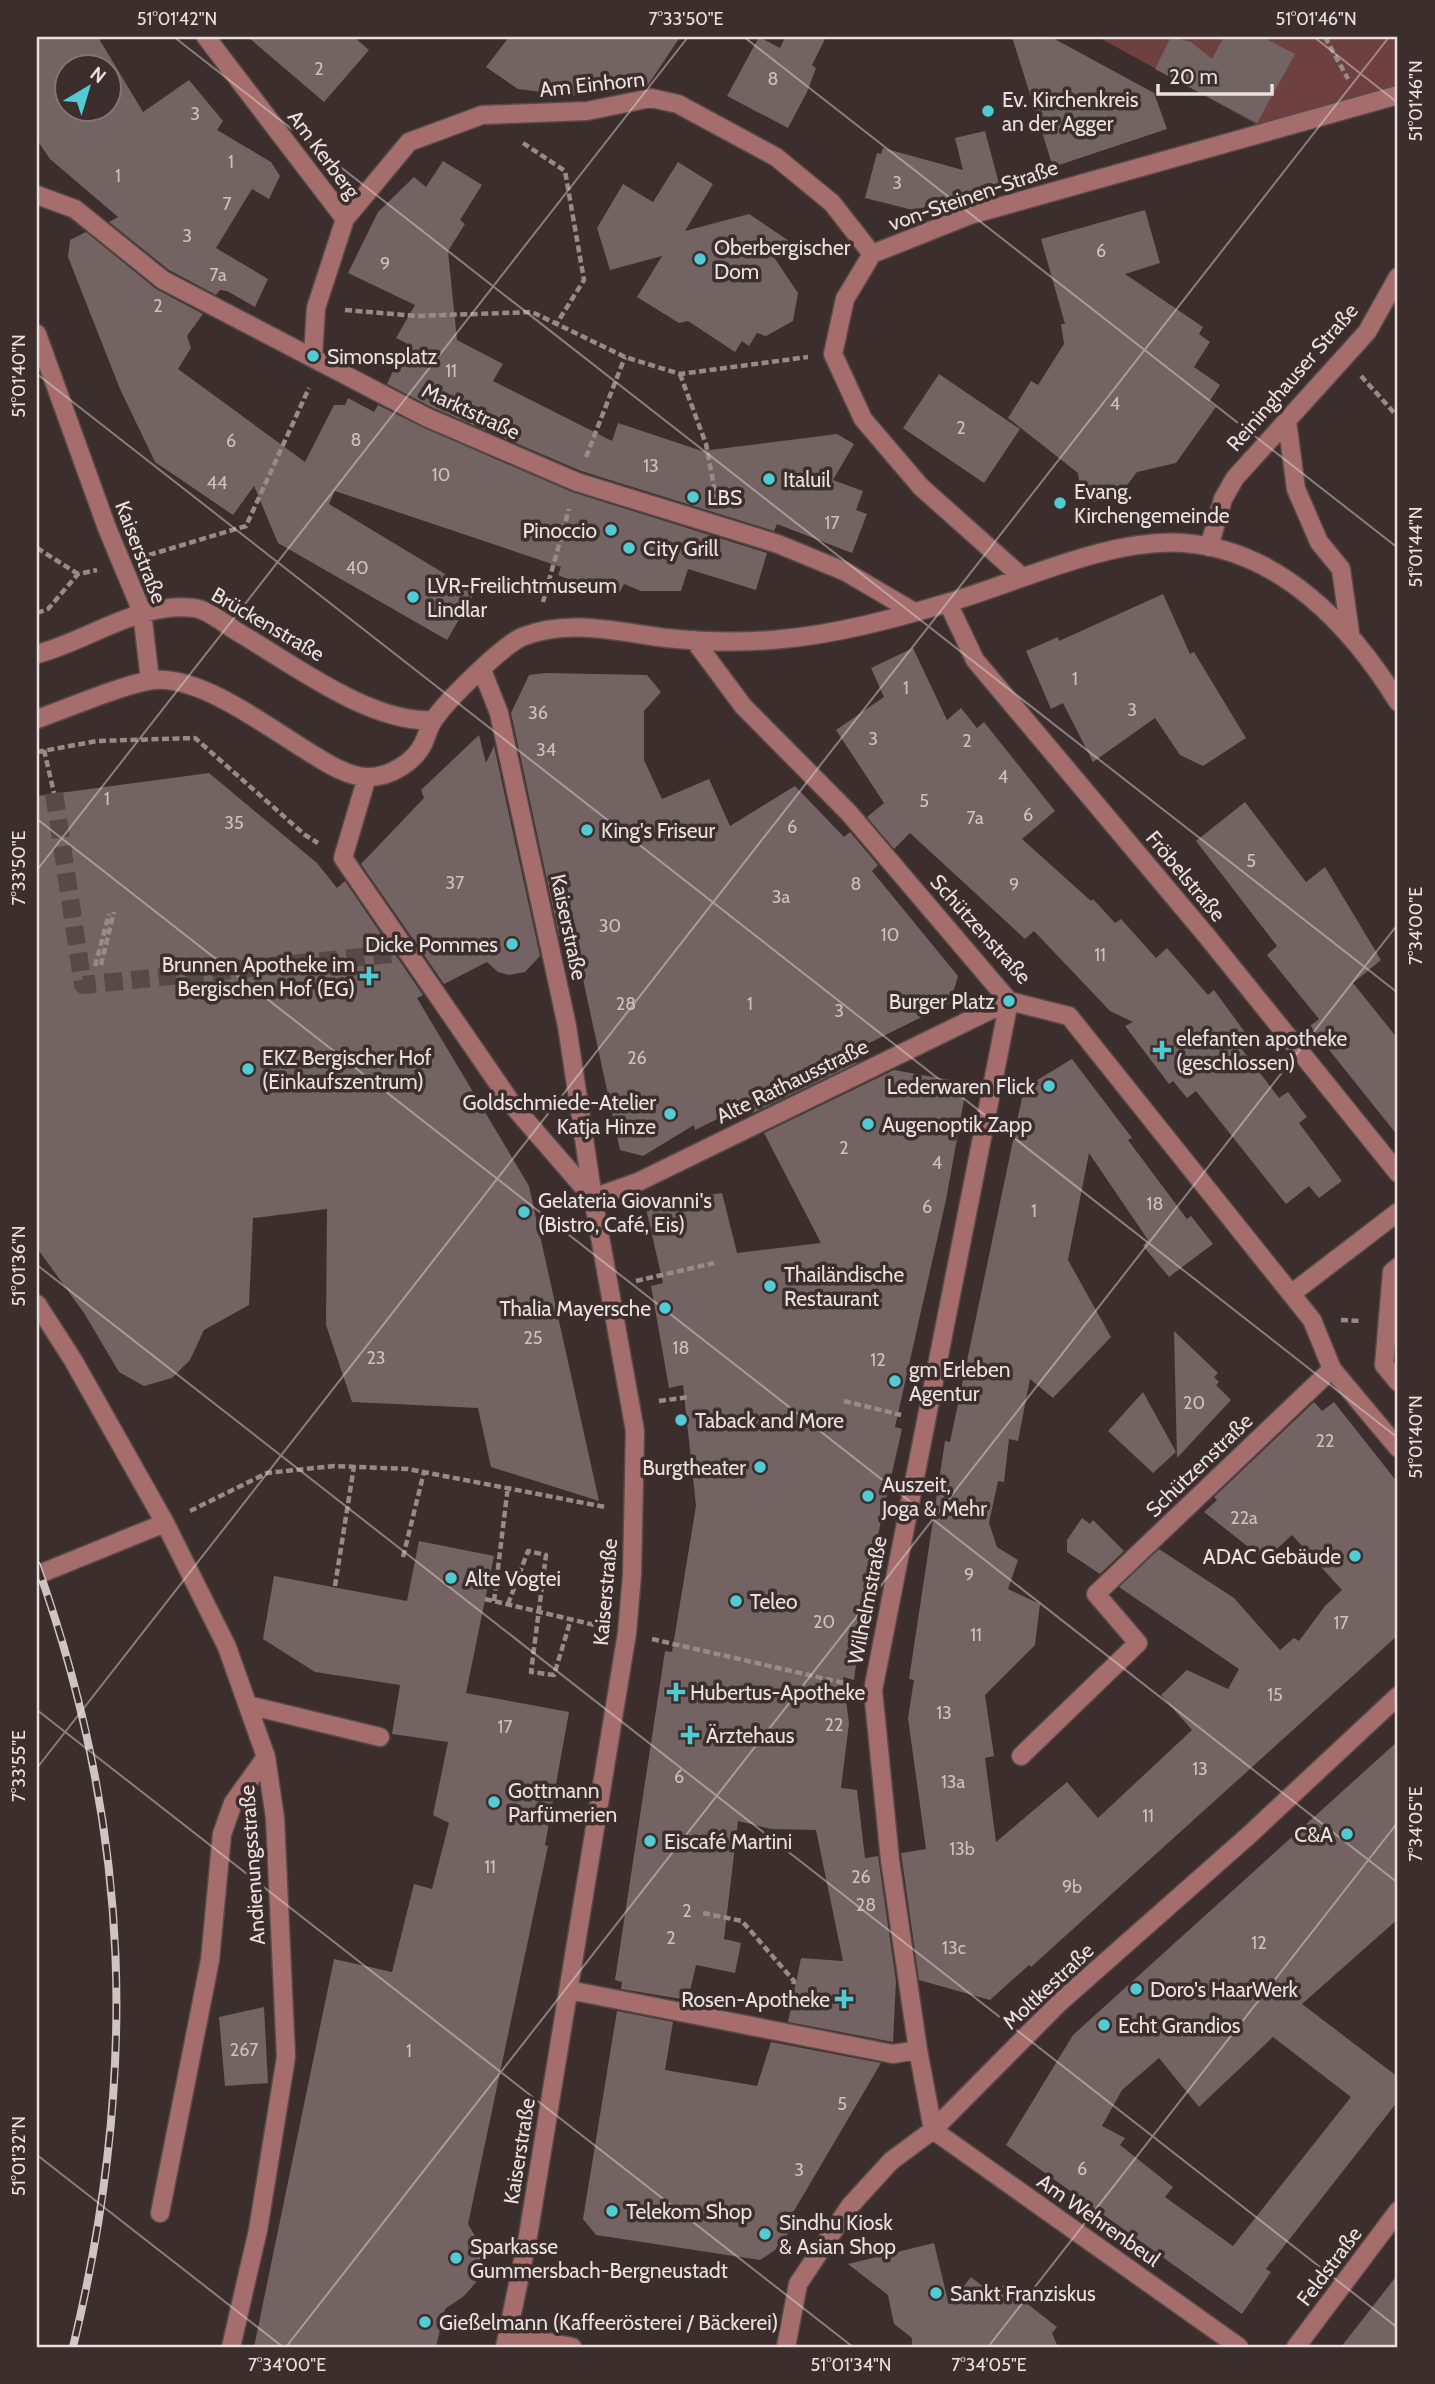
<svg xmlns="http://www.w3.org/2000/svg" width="1435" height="2384" font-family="Cabin,sans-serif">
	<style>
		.green { fill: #6e4140 }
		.building { fill: #736362; fill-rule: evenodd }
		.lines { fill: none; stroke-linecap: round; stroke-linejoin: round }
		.minor-tunnel { stroke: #564948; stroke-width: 18; stroke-dasharray: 18 9; stroke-linecap: butt }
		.minor-casing { stroke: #584a49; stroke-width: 21 }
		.path { stroke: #978b8a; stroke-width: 4.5; stroke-dasharray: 7 3.5; stroke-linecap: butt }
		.minor { stroke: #a56d6b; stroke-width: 18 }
		.rail-casing { stroke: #cec4c3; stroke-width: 8 }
		.rail { stroke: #3c2e2d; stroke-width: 5; stroke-dasharray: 16; stroke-linecap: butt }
		.ticks { fill: none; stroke: #e9e0df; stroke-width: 2; stroke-opacity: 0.45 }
		.poi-dot { fill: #51ccd4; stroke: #3c2e2d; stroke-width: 2.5 }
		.labels { text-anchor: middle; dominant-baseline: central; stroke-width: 7; stroke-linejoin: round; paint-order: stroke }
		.number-label { font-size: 18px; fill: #ccc1c0 }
		.street-label { font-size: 21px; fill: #e9e0df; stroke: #3c2e2d }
		.poi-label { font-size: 21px; fill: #e9e0df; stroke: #3c2e2d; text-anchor: start }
		.neatline { fill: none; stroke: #e9e0df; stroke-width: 2.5 }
		.ticks-label { font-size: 18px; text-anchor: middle; fill: #e9e0df }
	</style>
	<rect width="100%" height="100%" fill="#3c2e2d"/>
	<path class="green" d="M1098,37H1398V85L1267,130Z"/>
	<path class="building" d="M37,37H98L143,112L189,80L223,121L217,130L271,162L280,176L269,199L252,189L216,248L268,279L255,307L227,291L220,290L216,295L169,270L109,222L118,217L50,159L37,140ZM66,66H108V108H66Z
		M248,37H354L369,50L324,102Z
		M509,37H680L648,85L571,96L518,89L486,67Z
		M759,37L780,48L785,37H826L812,65L816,68L807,92L788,128L727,96Z
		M1012,37H1051L1154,93L1167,129L1053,167Z
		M1171,37L1191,42L1212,59L1224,37H1262L1295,54L1257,123L1155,69Z
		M985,131L998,180L1017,185L913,210L865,198L877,153L881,154L883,148L963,170L955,138Z
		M443,161L482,185L460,220L465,224L448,251L457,340L503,364L493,381L612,441L618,423L702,451L837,434L854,444L833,480L863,491L856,510L867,514L852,553L777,524L774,531L581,471L431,407L387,384L406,343L396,338L415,305L348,273L378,212L414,177L426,187Z
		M678,162L713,184L685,231L749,214L798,247L769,250L798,293L793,321L766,336L757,333L749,346L742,341L735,352L688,321L679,323L637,297L662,256L610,270L597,228L623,184L653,202Z
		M1145,210L1160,263L1125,274L1203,327L1199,334L1210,342L1194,367L1220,385L1209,402L1216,407L1176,463L1137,472L1116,500L1093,502L1089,495L1081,496L1078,473L1008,418L1031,381L1038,385L1064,344L1061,324H1065L1041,239Z
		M86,232L156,289L203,314L187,336L191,348L178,369L305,462L334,405H345L348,398L374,412L378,405L422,427L572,492L767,553L756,590L688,569L681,591H641L624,584L620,592L603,584L599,592L558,575L561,567L335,491L329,504L475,592L447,640L278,543L254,486L233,515L155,462L120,389L68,257L70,240Z
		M939,374L1020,429L984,483L903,428Z
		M1163,594L1190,654L1194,652L1246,738L1203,766L1180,755L1155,718L1093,762L1063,703L1051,709L1026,651L1058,637L1059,641Z
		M913,648L947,720L961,708L977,728L984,722L1055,811L1022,839L1091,901L1093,899L1115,923L1121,919L1156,958L1167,948L1208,995L1214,990L1247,1035L1237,1043L1279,1098L1288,1092L1307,1117L1299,1123L1342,1181L1319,1198L1309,1186L1286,1204L1196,1091L1187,1098L1173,1081L1169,1084L1125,1026L1133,1022L1110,1011L1034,931L1025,939L910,833L894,849L867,817L884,803L836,730L884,697L871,668Z
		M545,673L647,675L661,692L644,711V760L662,799L709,779L730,826L795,786L844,837L850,832L878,865L872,871L958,976L950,1003L837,1059L857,1063L753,1113L748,1104L695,1130L694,1125L643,1156L620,1150L571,924L559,936L511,713L529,675Z
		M479,735L486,763L494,746L540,956L525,972L509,975L498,972L487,962L444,984L361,864L424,798L421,790Z
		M209,773L317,863L337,888L345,881L423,995L417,998L529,1186L599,1501L491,1467L478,1408L352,1402L326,1325L327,1209L253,1218L249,1305L204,1330L190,1360L172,1378L144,1386L119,1372L84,1313L37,1248V796Z
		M1245,802L1306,882L1325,867L1381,960L1353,983L1398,1039V1136L1310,1026L1319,1019L1267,955L1277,946L1196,841Z
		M1072,1059L1132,1138L1128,1140L1187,1219L1191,1216L1213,1244L1169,1277L1143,1246L1148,1240L1089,1153L1068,1260L1111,1337L1053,1398L1030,1379L1018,1441L1009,1439L1004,1482L998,1481L989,1523L997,1547L1018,1560L1008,1589L1040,1604L1035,1645L985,1695L994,1756L985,1758L996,1842L1067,1782L1098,1818L1192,1730L1161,1695L1187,1670L1228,1689L1239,1669L1119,1587L1159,1549L1234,1598L1280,1650L1294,1638L1299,1641L1325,1606L1342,1590L1292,1535L1265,1560L1204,1512L1217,1500L1214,1497L1314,1402L1322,1411L1334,1402L1398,1483V1635L1031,1967L1029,1965L990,2000L919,1980L901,1853L926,1849L908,1718L914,1680L909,1679L945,1441L950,1442L1024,1088Z
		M894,1070L967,1083L946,1200L895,1427L902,1429L867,1583L854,1680L843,1677L849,1723L841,1788L857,1790L865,1858L878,1856L896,1981L893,2042L788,2022L801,1958L843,1961L816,1830L771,1829L738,1821L724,1939L741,1943L735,1973L696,1965L688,2000L621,1989L622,1982L615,1980L665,1651L672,1652L696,1506L683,1385L669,1388L651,1286L663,1283L645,1204L722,1193L737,1253L821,1243L764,1133Z
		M1174,1331L1218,1373L1214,1377L1219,1382L1216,1385L1231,1400L1177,1458Z
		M1143,1392L1176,1452L1153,1473L1108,1431Z
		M1082,1518L1090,1524L1093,1520L1124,1551L1100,1574L1067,1552V1540Z
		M419,1541L494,1556L466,1693L569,1712L545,1845L548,1846L468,2224L479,2243L484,2260L478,2280L464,2296L445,2309L436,2347H254L334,1959L392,1972L414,1884L432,1889L449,1823L433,1815L448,1742L392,1734L400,1685L315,1672L263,1639L274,1576L407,1601Z
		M1398,1741V1919L1302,2004L1398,2077V2101L1266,2269L1271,2272L1242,2314L1006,2145L1073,2035ZM1273,2037L1351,2097L1233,2246L1165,2197L1173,2187L1120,2145L1125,2138L1102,2126L1122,2090L1159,2058L1199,2107Z
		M264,2007L268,2083L225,2086L219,2017Z
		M617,2011L673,2022L665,2070L757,2086L771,2042L881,2063L791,2216L800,2218L775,2250L760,2260L596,2235L583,2219Z
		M934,2243L949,2305L971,2277L995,2296L1003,2285L1057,2327L1052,2333L1058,2347H912V2338L894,2324L888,2295L848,2264Z
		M1398,2274V2347H1341Z"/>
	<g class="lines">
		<path class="minor-tunnel" d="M54,793L83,985L391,954"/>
		<defs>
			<path id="minor" d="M206,37L345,219L316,308L313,356
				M37,195L75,209L163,280L426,417L577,482L778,544L846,572L914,612
				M345,219L409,142L482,115L587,111L651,98L678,104L776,157L832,203L872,254
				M37,334L107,528L142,612L150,680
				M1287,421L1296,489L1319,542L1341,569L1350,633
				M1209,547L1223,499L1235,478L1367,332L1398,277
				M1022,577L921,487L863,419L833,354L845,299L872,254L970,215L1398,95
				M948,603L975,660L1206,935L1398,1173
				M694,640L743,706L849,813L1009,1001L1069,1016L1312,1320L1332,1369L1398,1448
				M37,654C88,641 139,601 194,608C207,609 225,624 236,631C290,662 370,724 433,720
				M482,670L499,713L567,1026L593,1198L635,1431L632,1575L627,1633L528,2236L505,2347
				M37,719C66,709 126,683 154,680C203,676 270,729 312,754C328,764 349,777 368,777C390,777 415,762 424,742C427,735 429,727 433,721C445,702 502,646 522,637C568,618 619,632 666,638C704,642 744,643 782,639C837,634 893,619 947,603C1020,582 1107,538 1184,543C1280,550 1351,626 1398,702
				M367,777L343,858L515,1108L593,1198L638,1182L1009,1001
				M1398,1267L1392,1272L1384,1365L1398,1382
				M1291,1294L1398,1212
				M37,1304L73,1360L165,1523L227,1647L266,1757L275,1818L286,2057L258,2230L231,2347
				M37,1575L165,1523
				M248,1705L380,1737
				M1021,1756L1138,1643L1096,1594L1332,1369
				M569,1990L893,2054L918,2050
				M933,2130L918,2050L890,1860L873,1690L1009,1001
				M933,2130L1239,2347
				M160,2213L210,1960L222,1834L233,1803L266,1757
				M508,2334L572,2347
				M786,2347L798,2284L850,2206L891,2161L933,2130L1059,2003L1248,1836L1398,1696
				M1296,2347L1398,2211"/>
		</defs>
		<use href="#minor" class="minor-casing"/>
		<path class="path" d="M1325,37L1348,79
			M523,143L565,171L584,280L557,323
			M345,310L417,316L532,312L625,357L680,374L808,357
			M680,374L706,444L716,497
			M1361,376L1398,417
			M586,457L625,357
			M37,548L78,574
			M149,555L246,526L309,388
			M543,602L569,509
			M37,613L48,609L78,574L97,570
			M44,750L54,793
			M37,752L97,741L195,738L305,835L318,843
			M101,965L114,912
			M95,966L109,914
			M636,1281L714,1263
			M1341,1320L1361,1321
			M659,1401L689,1397
			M844,1401L901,1415
			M190,1511L267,1473L334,1466L408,1469L605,1507
			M403,1557L424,1472
			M335,1586L354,1466
			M485,1599L599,1626
			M494,1601L508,1486
			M508,1604L528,1551L546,1555L531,1672L554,1675L571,1619
			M652,1639L848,1684
			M703,1913L742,1921L794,1981L790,2007"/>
		<use href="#minor" class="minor"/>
		<defs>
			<path id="rail" d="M37,1565C132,1830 139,2075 73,2347"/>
		</defs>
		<use href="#rail" class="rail-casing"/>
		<use href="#rail" class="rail"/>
	</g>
	<path class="ticks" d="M174,37L1398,993M744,37L1398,548M1314,37L1398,103M37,374L1398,1438M37,819L1398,1883M37,870L688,37M37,1265L1398,2328M37,1710L853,2347M37,1768L1389,37M37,2155L283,2347M286,2347L1398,924M988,2347L1398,1822"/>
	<g class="poi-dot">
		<circle cx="988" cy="111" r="7"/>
		<circle cx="700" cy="259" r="7"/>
		<circle cx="313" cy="356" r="7"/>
		<circle cx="769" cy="479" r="7"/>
		<circle cx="693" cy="497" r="7"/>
		<circle cx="1060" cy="503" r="7"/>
		<circle cx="611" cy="530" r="7"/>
		<circle cx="629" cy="548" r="7"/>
		<circle cx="413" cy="597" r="7"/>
		<circle cx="587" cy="830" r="7"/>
		<circle cx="512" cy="944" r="7"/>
		<path d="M365.5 965.5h7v7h7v7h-7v7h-7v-7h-7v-7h7z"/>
		<circle cx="1009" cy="1001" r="7"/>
		<path d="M1158.5 1039.5h7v7h7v7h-7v7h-7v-7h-7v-7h7z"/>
		<circle cx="248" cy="1069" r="7"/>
		<circle cx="1049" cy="1086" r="7"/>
		<circle cx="670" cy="1114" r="7"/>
		<circle cx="868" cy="1124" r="7"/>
		<circle cx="524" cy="1212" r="7"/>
		<circle cx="770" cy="1286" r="7"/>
		<circle cx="665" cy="1308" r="7"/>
		<circle cx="895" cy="1381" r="7"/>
		<circle cx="681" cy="1420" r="7"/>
		<circle cx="760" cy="1467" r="7"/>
		<circle cx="868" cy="1496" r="7"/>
		<circle cx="1355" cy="1556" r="7"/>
		<circle cx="451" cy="1578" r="7"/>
		<circle cx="736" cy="1601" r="7"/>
		<path d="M672.5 1681.5h7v7h7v7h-7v7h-7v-7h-7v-7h7z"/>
		<path d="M686.5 1724.5h7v7h7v7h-7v7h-7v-7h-7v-7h7z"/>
		<circle cx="494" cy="1802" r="7"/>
		<circle cx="1347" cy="1834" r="7"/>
		<circle cx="650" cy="1841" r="7"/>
		<circle cx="1136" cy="1989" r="7"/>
		<path d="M840.5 1988.5h7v7h7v7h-7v7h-7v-7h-7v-7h7z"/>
		<circle cx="1104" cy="2025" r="7"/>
		<circle cx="612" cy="2211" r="7"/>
		<circle cx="765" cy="2234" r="7"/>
		<circle cx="456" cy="2258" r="7"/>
		<circle cx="936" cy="2293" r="7"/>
		<circle cx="425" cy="2322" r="7"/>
	</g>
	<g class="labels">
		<g class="number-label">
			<text x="319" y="69">2</text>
			<text x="773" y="79">8</text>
			<text x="195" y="114">3</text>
			<text x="231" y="162">1</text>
			<text x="118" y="176">1</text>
			<text x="897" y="183">3</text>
			<text x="227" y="204">7</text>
			<text x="187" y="236">3</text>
			<text x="1101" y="251">6</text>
			<text x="385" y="264">9</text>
			<text x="218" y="275">7a</text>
			<text x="158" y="306">2</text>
			<text x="451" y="371">11</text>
			<text x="1115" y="404">4</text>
			<text x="961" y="428">2</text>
			<text x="356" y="440">8</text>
			<text x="231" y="441">6</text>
			<text x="651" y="466">13</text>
			<text x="441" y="475">10</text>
			<text x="217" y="483">44</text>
			<text x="832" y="523">17</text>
			<text x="357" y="568">40</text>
			<text x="1075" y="679">1</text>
			<text x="906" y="688">1</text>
			<text x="1132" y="710">3</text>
			<text x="538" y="713">36</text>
			<text x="873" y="739">3</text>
			<text x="967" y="741">2</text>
			<text x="546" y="750">34</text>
			<text x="1003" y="777">4</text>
			<text x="107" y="799">1</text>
			<text x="924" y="801">5</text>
			<text x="1028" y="815">6</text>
			<text x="975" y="818">7a</text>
			<text x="234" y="823">35</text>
			<text x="792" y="827">6</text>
			<text x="1251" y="861">5</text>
			<text x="455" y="883">37</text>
			<text x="856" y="884">8</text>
			<text x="1014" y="885">9</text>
			<text x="781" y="897">3a</text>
			<text x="610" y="926">30</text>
			<text x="890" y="935">10</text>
			<text x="1100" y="955">11</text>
			<text x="626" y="1004">28</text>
			<text x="750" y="1004">1</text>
			<text x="839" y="1011">3</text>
			<text x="637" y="1058">26</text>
			<text x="844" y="1148">2</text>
			<text x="937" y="1163">4</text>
			<text x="1155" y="1204">18</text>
			<text x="927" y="1207">6</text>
			<text x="1034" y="1211">1</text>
			<text x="533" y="1338">25</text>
			<text x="681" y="1348">18</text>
			<text x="376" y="1358">23</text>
			<text x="878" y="1360">12</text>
			<text x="1194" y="1403">20</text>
			<text x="1325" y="1441">22</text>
			<text x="1244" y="1518">22a</text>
			<text x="969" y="1575">9</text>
			<text x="824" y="1622">20</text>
			<text x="1341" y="1623">17</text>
			<text x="976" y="1635">11</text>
			<text x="1275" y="1695">15</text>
			<text x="944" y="1713">13</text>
			<text x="834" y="1725">22</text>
			<text x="505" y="1727">17</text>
			<text x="1200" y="1769">13</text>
			<text x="679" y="1777">6</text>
			<text x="953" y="1782">13a</text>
			<text x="1148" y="1816">11</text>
			<text x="962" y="1849">13b</text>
			<text x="490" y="1867">11</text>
			<text x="861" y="1877">26</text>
			<text x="1072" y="1887">9b</text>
			<text x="866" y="1905">28</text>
			<text x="687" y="1911">2</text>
			<text x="671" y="1938">2</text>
			<text x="1259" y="1943">12</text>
			<text x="954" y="1948">13c</text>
			<text x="244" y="2050">267</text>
			<text x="409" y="2051">1</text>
			<text x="842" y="2104">5</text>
			<text x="1082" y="2169">6</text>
			<text x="799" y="2170">3</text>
		</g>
		<g class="street-label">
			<text transform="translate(592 84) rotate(-6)">Am Einhorn</text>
			<text transform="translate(324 154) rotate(53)">Am Kerberg</text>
			<text transform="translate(973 195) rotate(-19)">von-Steinen-Straße</text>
			<text transform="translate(1292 377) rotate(-49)">Reininghauser Straße</text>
			<text transform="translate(471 411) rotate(25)">Marktstraße</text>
			<text transform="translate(141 552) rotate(69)">Kaiserstraße</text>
			<text transform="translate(268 624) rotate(30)">Brückenstraße</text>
			<text transform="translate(1186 876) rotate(50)">Fröbelstraße</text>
			<text transform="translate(569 927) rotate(78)">Kaiserstraße</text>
			<text transform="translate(981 929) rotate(48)">Schützenstraße</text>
			<text transform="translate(792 1081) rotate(-26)">Alte Rathausstraße</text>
			<text transform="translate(1199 1465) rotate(-44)">Schützenstraße</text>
			<text transform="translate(605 1592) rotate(-85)">Kaiserstraße</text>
			<text transform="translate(867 1600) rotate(-79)">Wilhelmstraße</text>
			<text transform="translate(252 1865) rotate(-94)">Andienungsstraße</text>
			<text transform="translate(1048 1986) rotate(-43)">Moltkestraße</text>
			<text transform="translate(519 2151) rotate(-81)">Kaiserstraße</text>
			<text transform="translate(1099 2220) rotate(35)">Am Wehrenbeul</text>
			<text transform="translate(1329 2266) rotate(-53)">Feldstraße</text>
		</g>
		<g class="poi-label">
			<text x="1002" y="99">Ev. Kirchenkreis<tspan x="1002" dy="24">an der Agger</tspan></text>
			<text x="714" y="247">Oberbergischer<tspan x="714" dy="24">Dom</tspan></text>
			<text x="327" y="356">Simonsplatz</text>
			<text x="783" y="479">Italuil</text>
			<text x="1074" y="491">Evang.<tspan x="1074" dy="24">Kirchengemeinde</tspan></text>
			<text x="707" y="497">LBS</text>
			<text x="597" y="530" text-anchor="end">Pinoccio</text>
			<text x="643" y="548">City Grill</text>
			<text x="427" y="585">LVR-Freilichtmuseum<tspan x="427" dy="24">Lindlar</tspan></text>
			<text x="601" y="830">King's Friseur</text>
			<text x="498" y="944" text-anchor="end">Dicke Pommes</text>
			<text x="355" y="964" text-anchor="end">Brunnen Apotheke im<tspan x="355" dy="24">Bergischen Hof (EG)</tspan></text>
			<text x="995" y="1001" text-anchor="end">Burger Platz</text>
			<text x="1176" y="1038">elefanten apotheke<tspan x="1176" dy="24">(geschlossen)</tspan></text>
			<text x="262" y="1057">EKZ Bergischer Hof<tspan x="262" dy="24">(Einkaufszentrum)</tspan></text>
			<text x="1035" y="1086" text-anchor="end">Lederwaren Flick</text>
			<text x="656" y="1102" text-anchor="end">Goldschmiede-Atelier<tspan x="656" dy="24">Katja Hinze</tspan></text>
			<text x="882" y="1124">Augenoptik Zapp</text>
			<text x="538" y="1200">Gelateria Giovanni's<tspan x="538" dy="24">(Bistro, Café, Eis)</tspan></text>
			<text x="784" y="1274">Thailändische<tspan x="784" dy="24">Restaurant</tspan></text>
			<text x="651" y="1308" text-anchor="end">Thalia Mayersche</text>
			<text x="909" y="1369">gm Erleben<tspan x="909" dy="24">Agentur</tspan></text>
			<text x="695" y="1420">Taback and More</text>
			<text x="746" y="1467" text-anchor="end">Burgtheater</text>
			<text x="882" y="1484">Auszeit,<tspan x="882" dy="24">Joga &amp; Mehr</tspan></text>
			<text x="1341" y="1556" text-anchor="end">ADAC Gebäude</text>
			<text x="465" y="1578">Alte Vogtei</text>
			<text x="750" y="1601">Teleo</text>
			<text x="690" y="1692">Hubertus-Apotheke</text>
			<text x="706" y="1735">Ärztehaus</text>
			<text x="508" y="1790">Gottmann<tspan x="508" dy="24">Parfümerien</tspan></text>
			<text x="1333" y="1834" text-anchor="end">C&amp;A</text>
			<text x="664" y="1841">Eiscafé Martini</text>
			<text x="1150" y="1989">Doro's HaarWerk</text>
			<text x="830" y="1999" text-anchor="end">Rosen-Apotheke</text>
			<text x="1118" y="2025">Echt Grandios</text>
			<text x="626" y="2211">Telekom Shop</text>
			<text x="779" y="2222">Sindhu Kiosk<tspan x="779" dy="24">&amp; Asian Shop</tspan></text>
			<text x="470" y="2246">Sparkasse<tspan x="470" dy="24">Gummersbach-Bergneustadt</tspan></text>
			<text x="950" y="2293">Sankt Franziskus</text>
			<text x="439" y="2322">Gießelmann (Kaffeerösterei / Bäckerei)</text>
		</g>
	</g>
	<rect width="1435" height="2384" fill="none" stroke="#3c2e2d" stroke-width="77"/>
	<g transform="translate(88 88) rotate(38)"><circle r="33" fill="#3c2e2d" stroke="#817574" stroke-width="2"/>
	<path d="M0-5L12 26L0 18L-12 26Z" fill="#51ccd4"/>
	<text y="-10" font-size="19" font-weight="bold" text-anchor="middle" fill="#e9e0df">N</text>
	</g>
	<path d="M1158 84v10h114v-10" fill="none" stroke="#e9e0df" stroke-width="3.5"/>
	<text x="1169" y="84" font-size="21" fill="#e9e0df" stroke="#3c2e2d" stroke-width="5" paint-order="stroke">20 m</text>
	<rect x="38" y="38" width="1358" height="2308" class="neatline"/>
	<g class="ticks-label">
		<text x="177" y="25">51°01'42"N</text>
		<text x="686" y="25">7°33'50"E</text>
		<text x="1316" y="25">51°01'46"N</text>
		<text transform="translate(1416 101) rotate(-90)" y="6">51°01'46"N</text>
		<text transform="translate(19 376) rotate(-90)" y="6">51°01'40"N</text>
		<text transform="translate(1416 547) rotate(-90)" y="6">51°01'44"N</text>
		<text transform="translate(19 868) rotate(-90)" y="6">7°33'50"E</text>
		<text transform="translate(1416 926) rotate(-90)" y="6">7°34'00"E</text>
		<text transform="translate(19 1266) rotate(-90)" y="6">51°01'36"N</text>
		<text transform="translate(1416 1437) rotate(-90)" y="6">51°01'40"N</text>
		<text transform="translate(19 1766) rotate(-90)" y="6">7°33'55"E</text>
		<text transform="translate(1416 1824) rotate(-90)" y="6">7°34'05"E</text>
		<text transform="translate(19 2156) rotate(-90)" y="6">51°01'32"N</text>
		<text x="287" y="2371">7°34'00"E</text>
		<text x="851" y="2371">51°01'34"N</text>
		<text x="989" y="2371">7°34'05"E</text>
	</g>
</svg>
